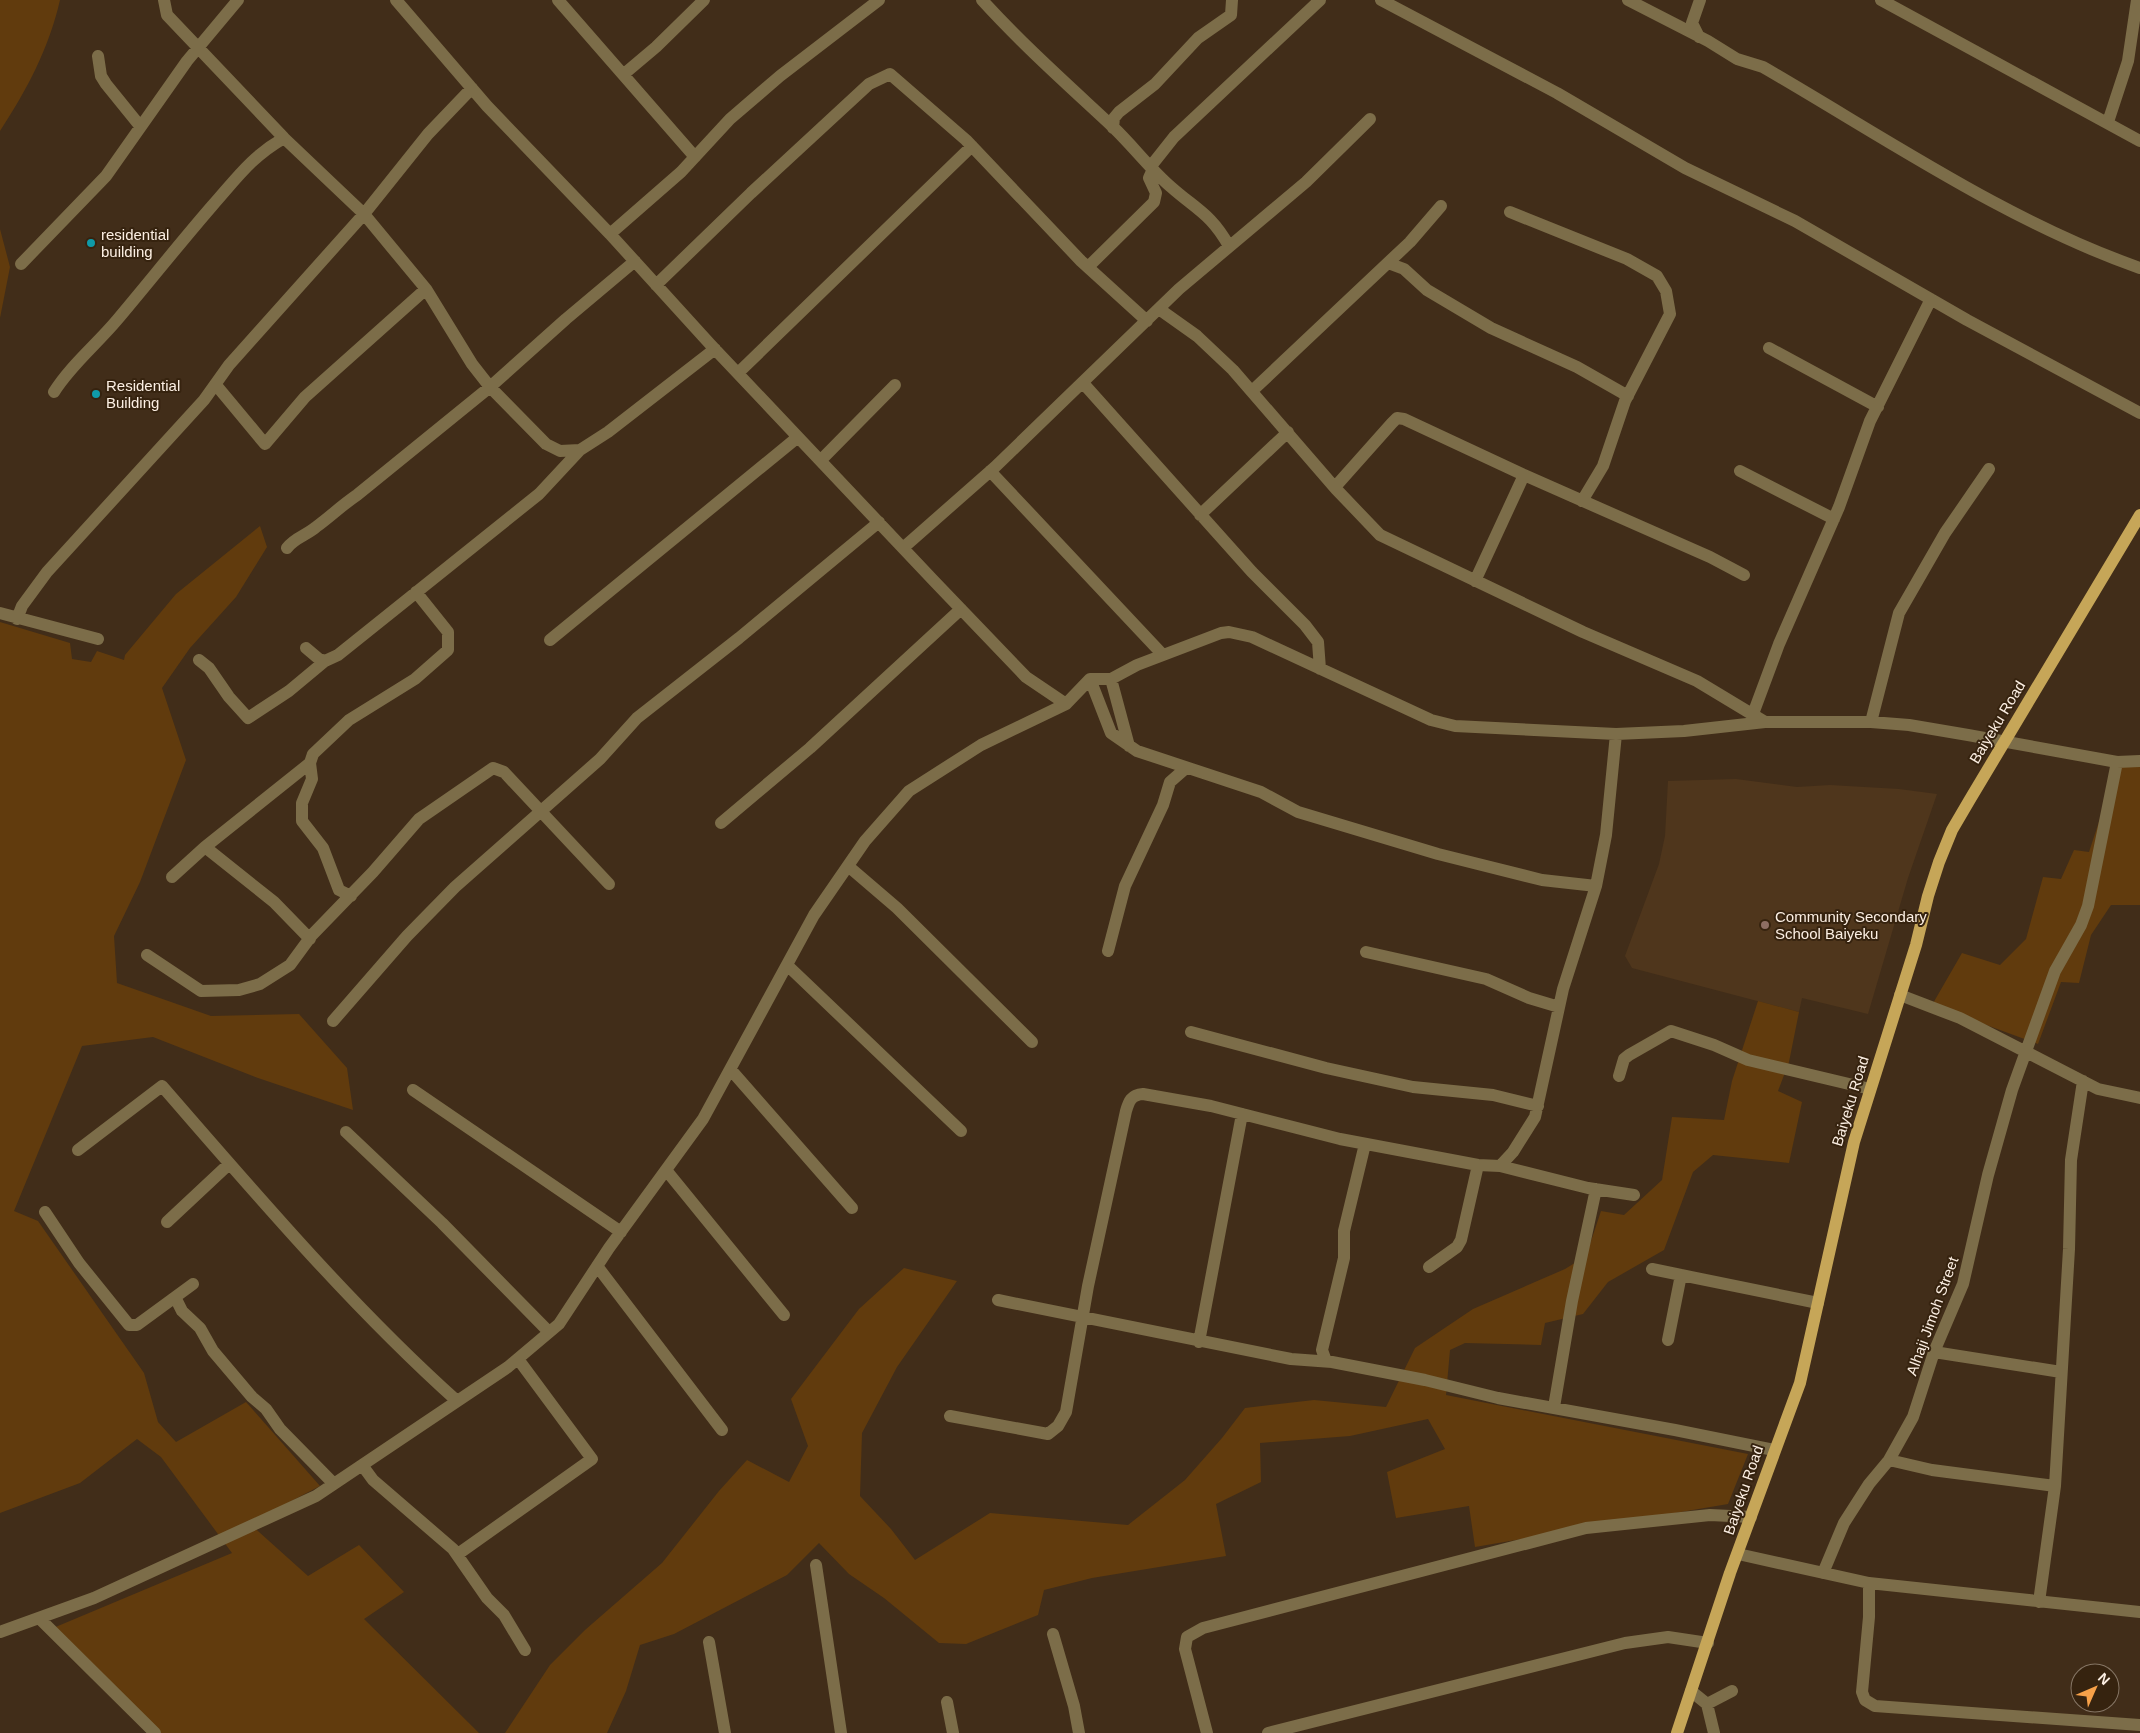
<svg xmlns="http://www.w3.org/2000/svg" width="2140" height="1733" font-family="Helvetica,sans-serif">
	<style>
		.built { fill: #4f361c }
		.green { fill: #613b0d }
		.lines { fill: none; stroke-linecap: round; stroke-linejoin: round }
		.minor { stroke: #7c6d49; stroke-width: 12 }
		.major { stroke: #c6a658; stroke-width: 12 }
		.culture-dot { fill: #0f9aa8; stroke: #36230f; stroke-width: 2 }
		.education-dot { fill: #8d6e63; stroke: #36230f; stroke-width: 2 }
		.labels { text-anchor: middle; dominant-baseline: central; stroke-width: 4; stroke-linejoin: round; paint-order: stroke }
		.poi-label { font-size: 15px; fill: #fcefe3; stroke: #36230f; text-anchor: start }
		.street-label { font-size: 15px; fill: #fcefe3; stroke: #36230f }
	</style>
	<rect width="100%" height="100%" fill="#412d19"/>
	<path class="built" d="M1736,779L1797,787L1830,785L1899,789L1937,794L1908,878L1868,1014L1802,998L1799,1012L1632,968L1625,956L1659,864L1665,836L1668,781Z"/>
	<path class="green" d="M0,0H60C49,48 27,90 0,131Z
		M0,229L10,267L0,318Z
		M260,526L267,547L236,597L190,648L162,688L186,760L140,882L114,936L117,983L211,1016L299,1014L347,1068L353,1110L258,1078L153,1037L82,1046L14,1211L38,1221L144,1373L158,1422L176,1442L246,1402L320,1486L249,1523L308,1576L359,1545L404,1592L364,1619L479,1733H151L46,1631L232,1553L161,1457L137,1439L80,1483L0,1513V622L70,643L72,659L91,662L97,651L124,660L125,655L176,594Z
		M2119,761L2140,763V905H2111L2091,935L2079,983L2061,982L2038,1044L1932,1005L1962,953L2000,965L2026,939L2043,877L2061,879L2074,850L2089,852Z
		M1758,1001L1799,1012L1789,1062L1778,1091L1802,1102L1789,1163L1713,1155L1693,1172L1664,1250L1608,1282L1583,1314L1545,1323L1541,1345L1465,1343L1450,1350L1446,1395L1748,1454L1728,1504L1475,1547L1469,1506L1396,1518L1387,1472L1445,1449L1428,1419L1350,1436L1260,1443L1261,1482L1216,1504L1226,1556L1092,1578L1044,1590L1038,1615L966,1644L939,1643L884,1598L849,1574L819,1543L787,1575L674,1634L640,1645L626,1691L607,1733H505L550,1665L585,1630L662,1563L719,1491L747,1460L789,1482L808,1446L791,1399L859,1309L904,1268L957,1281L897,1367L862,1433L860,1496L891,1529L915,1560L990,1513L1128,1525L1185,1480L1222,1438L1245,1408L1314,1400L1386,1407L1415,1348L1473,1309L1565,1269L1586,1256L1601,1211L1624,1215L1662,1180L1672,1117L1724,1120L1732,1081Z"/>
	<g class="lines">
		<path class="minor" d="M164,0L167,15L284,138L364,214L426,289L472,364L490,387L546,444L560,451L580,450L608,432L715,349
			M396,0L487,106L610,234L710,344L934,581L1026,677L1066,704
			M558,0L695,157
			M982,0C1023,45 1068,85 1113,127C1133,146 1150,169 1171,187C1197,210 1211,214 1229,246
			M1381,0L1557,93L1685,168L1795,221L1967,320L2140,413
			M1628,0L1708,41L1737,59L1763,67C1884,137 2008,222 2140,268
			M1881,0L2140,141
			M1699,37L1692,23L1700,0
			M98,56L101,76L106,84L140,126
			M624,74L656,47L704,0
			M2108,122L2128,61L2137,0
			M1113,128L1114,118L1119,112L1155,84L1198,38L1231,15L1232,0
			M1151,166L1174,137L1320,0
			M1510,212L1627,259L1657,276L1666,291L1670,314L1625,401L1603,466L1582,501
			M610,234L681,172L730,119L780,76L879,0
			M1388,263L1404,269L1427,290L1491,328L1577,367L1628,396
			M21,264L106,176L187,61L238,0
			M1088,267L1154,202L1156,193L1149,178L1153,169
			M656,285L751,193L869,84L890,74L966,140L1081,261L1147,321
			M1159,309L1197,336L1233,370L1336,489L1380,535L1583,632L1697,681L1765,722
			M1769,348L1878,407
			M738,373L972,146
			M1083,383L1252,572L1305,625L1318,642L1320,669
			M216,385L265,444L305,397L426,289
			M1252,391L1410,242L1441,206
			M54,392C71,365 96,345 117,320C149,282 180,243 212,206C237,178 251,157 284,138
			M821,460L895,385
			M990,471L1163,655
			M1740,471L1834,519
			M1335,487L1392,423L1397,418L1404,419L1524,475L1710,557L1744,575
			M1200,515L1288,432
			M287,548C294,538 307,535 316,527C331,516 341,506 357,495L490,387L566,319L635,261
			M903,548L995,467L1179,289L1306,182L1370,119
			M1475,581L1524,475
			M0,613L98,639
			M17,619L22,606L47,572L204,400L229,365L364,214L428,134L472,88
			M550,640L798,437
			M306,648L319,659L325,661L338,655L539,494L580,450
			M199,660L209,668L229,697L248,718L289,691L325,661
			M1090,679L1111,733L1137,751L1261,792L1298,812L1438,854L1542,880L1596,886
			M1111,679L1129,746
			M1753,714L1779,644L1839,507L1870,421L1931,299
			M1871,722L1899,613L1945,533L1989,469
			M310,763L205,847L274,902L310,939
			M721,823L810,748L961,609
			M848,866L897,908L1032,1042
			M172,877L205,847
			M351,896L339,890L323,848L302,821V803L312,779L310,763L313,754L349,720L415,679L448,650V632L416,592
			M1108,951L1125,886L1163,805L1170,782L1186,768
			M1366,952L1486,979L1529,998L1559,1007
			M147,955L201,991L239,990L260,984L290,965L312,935L373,872L419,819L493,768L504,772L609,884
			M787,965L961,1131
			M1900,995L1960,1018L2098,1089L2140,1098
			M333,1021L407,936L455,887L600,759L637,718L739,638L879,522
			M1191,1032L1326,1068L1413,1087L1493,1095L1538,1106
			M731,1070L852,1208
			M1619,1076L1624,1059L1629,1055L1671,1031L1714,1045L1748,1060L1870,1089
			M413,1090L621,1232
			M346,1132L442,1223L549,1332
			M78,1150L162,1086C256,1194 351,1306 457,1401
			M1500,1166L1513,1152L1535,1117L1563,989L1596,886L1606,835L1616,734
			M666,1170L784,1315
			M45,1212L79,1263L129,1325H137L193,1284
			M167,1222L229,1164
			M597,1266L722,1430
			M1429,1267L1457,1247L1461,1240L1478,1165
			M1652,1269L1818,1303
			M175,1297L182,1311L200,1328L213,1351L252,1397L266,1409L280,1429L334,1484
			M998,1300L1291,1359L1332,1362L1425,1380L1498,1398L1675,1430L1774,1450
			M1668,1340L1681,1275
			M1199,1342L1242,1114
			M1934,1352L2061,1372
			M1326,1361L1322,1350L1344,1258V1231L1365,1144
			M1554,1407L1572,1301L1596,1189
			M950,1416L1048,1434L1058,1426L1066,1412L1088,1286L1126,1111C1129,1101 1131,1095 1143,1094L1211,1106L1340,1139L1478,1165L1500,1166L1588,1188L1634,1195
			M1889,1460L1932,1470L2055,1486
			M362,1465L373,1480L453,1549L487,1598L504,1615L525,1650
			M458,1554L592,1459L518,1359
			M1738,1554L1869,1583L2140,1612
			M816,1565L841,1733
			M1823,1573L1844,1523L1869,1484L1889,1460L1913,1417L1934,1352L1963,1284L1988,1175L2012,1090L2055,971L2081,925L2088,906L2117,762
			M1869,1583V1617L1862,1692L1865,1700L1875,1706L2140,1725
			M2039,1602L2055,1486L2069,1249L2071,1160L2083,1081
			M40,1619L155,1733
			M0,1632L94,1598L316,1496L508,1367L559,1324L609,1248L703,1119L814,915L865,841L909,791L981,745L1066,704L1090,679H1111L1137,665L1221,633L1229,632L1252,637L1431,720L1455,726L1616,734L1684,731L1765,722H1871L1909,725L1968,735L2117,762L2140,761
			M1053,1634L1074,1706L1079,1733
			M709,1642L725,1733
			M1691,1691L1707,1704L1714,1733
			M947,1702L953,1733
			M1707,1704L1732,1691
			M1207,1733L1185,1649L1187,1637L1203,1628L1586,1528L1710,1515L1751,1517
			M1268,1733L1625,1643L1668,1637L1708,1643"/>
		<path class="major" d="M1677,1733L1730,1573L1800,1383L1854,1142L1916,945L1928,896L1939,862L1952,830L1969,801L2140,515"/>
	</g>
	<g class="culture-dot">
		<circle cx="91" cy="243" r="5"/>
		<circle cx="96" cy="394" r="5"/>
	</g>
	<circle class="education-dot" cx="1765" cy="925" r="5"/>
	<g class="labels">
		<g class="poi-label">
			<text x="101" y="234">residential<tspan x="101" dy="17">building</tspan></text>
			<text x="106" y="385">Residential<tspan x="106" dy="17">Building</tspan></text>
			<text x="1775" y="916">Community Secondary<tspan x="1775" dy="17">School Baiyeku</tspan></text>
		</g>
		<g class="street-label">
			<text transform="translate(1997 722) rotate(-59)">Baiyeku Road</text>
			<text transform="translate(1850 1101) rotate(-73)">Baiyeku Road</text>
			<text transform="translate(1932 1316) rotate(-70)">Alhaji Jimoh Street</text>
			<text transform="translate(1743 1490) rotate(-71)">Baiyeku Road</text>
		</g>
	</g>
	<g transform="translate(2095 1688) rotate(45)"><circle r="24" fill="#36230f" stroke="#857564"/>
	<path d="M0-4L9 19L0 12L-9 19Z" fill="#f7a149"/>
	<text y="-8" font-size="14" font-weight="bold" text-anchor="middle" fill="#fcefe3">N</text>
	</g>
</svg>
